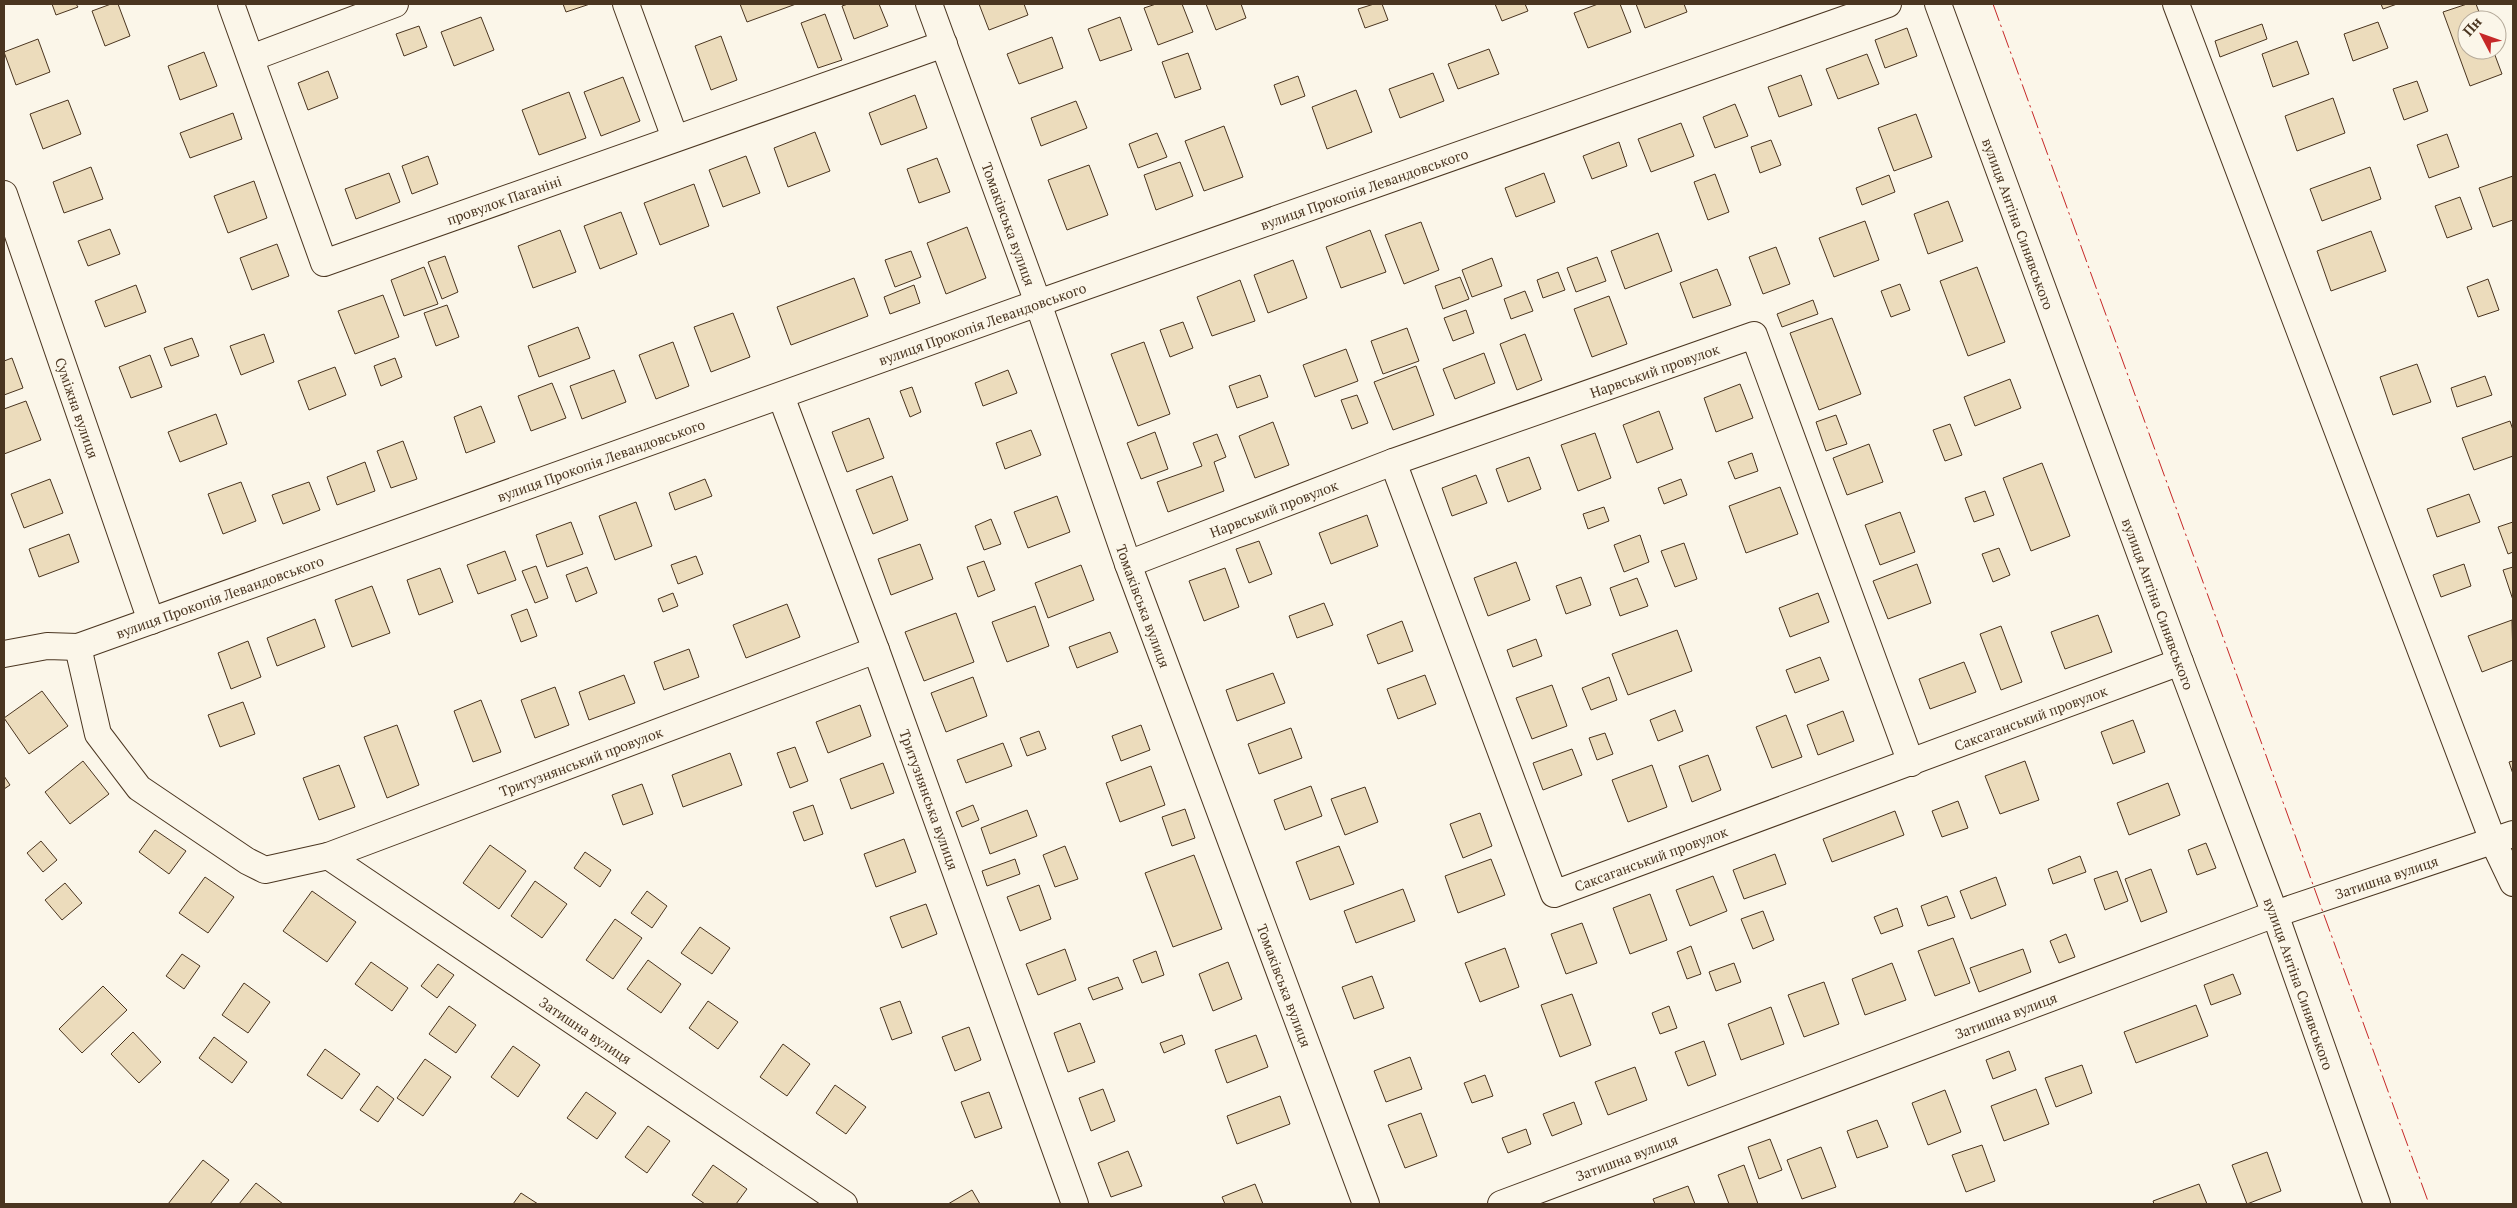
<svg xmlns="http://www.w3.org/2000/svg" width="2517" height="1208" font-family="'PT Serif',serif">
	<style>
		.building { fill: #ecdcbc; stroke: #4a3520 }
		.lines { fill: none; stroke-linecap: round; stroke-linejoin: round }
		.street-casing { stroke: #4a3520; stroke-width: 28 }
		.street { stroke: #fbf6e9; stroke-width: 26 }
		.power { stroke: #c62828; stroke-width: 1; stroke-dasharray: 18 4 2.5 4; stroke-linecap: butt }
		.labels { text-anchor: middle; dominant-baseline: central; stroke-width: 4; stroke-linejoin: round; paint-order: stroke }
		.street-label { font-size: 14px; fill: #4a3520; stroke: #fbf6e9 }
	</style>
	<rect width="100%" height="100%" fill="#fbf6e9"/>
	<path class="building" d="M52,4H76L78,7L56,15Z
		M111,4H118L130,36L105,46L92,11Z
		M563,4H590L566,12Z
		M740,4H796L747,22Z
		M848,4H879L888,26L854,39L842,6Z
		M979,4H1024L1028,15L989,30Z
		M1156,4H1182L1193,32L1158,45L1144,8Z
		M1206,4H1241L1246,18L1216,30Z
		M1374,4H1382L1388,20L1365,28L1358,9Z
		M1495,4H1525L1528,11L1502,21Z
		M1598,4H1620L1631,32L1588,48L1574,13Z
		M1636,4H1684L1687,12L1645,28Z
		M2381,4H2397L2383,9Z
		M2467,4H2476L2482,20H2467V50H2493L2502,74L2470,86L2443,12Z
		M825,14L842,60L818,68L801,23Z
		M481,17L494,50L454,66L441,32Z
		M1120,17L1132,50L1100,61L1088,29Z
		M2378,22L2388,48L2353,61L2344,34Z
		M2262,24L2267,39L2220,57L2215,41Z
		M419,26L427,47L404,56L396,34Z
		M1907,28L1917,56L1885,68L1875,40Z
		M721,36L737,80L711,90L695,46Z
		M1052,37L1063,68L1019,84L1007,54Z
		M38,39L50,72L16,85L4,52Z
		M2297,41L2309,74L2273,87L2262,54Z
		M1489,49L1499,74L1458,89L1448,64Z
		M204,52L217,86L180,100L168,66Z
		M1188,53L1201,89L1175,98L1162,62Z
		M1867,54L1879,84L1838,99L1826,69Z
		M328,71L338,98L308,110L298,83Z
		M1433,73L1444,101L1400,118L1389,89Z
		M1801,75L1812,105L1779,117L1768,87Z
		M1298,76L1305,96L1281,105L1274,85Z
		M623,77L640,121L601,136L584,92Z
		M2417,81L2428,111L2404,120L2393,89Z
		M1356,90L1372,132L1327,149L1312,107Z
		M569,92L586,138L539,155L522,110Z
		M915,95L927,128L881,145L869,113Z
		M2333,98L2345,133L2297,151L2285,116Z
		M68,100L81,134L43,149L30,114Z
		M1076,101L1087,128L1041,146L1031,118Z
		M1735,104L1748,136L1715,148L1703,117Z
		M233,113L242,139L190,158L180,133Z
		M1916,114L1932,157L1894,171L1878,128Z
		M1681,123L1694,156L1651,172L1638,139Z
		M1224,126L1243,177L1204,191L1185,141Z
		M815,132L830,171L788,187L774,148Z
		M1157,133L1167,157L1138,168L1129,144Z
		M2447,134L2459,167L2429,178L2417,145Z
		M1771,140L1781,165L1760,173L1751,147Z
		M1619,142L1627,166L1592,179L1583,156Z
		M428,156L438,184L412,194L402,166Z
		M746,156L760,193L723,207L709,170Z
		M937,158L950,192L919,203L907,169Z
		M1180,162L1193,196L1156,210L1144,175Z
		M1089,165L1108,215L1067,230L1048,180Z
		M91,167L103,199L64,213L53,182Z
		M2370,167L2381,199L2322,221L2310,189Z
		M389,173L400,202L356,219L345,189Z
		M1544,173L1555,202L1516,217L1505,188Z
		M1715,174L1729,212L1708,220L1694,182Z
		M1889,175L1895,192L1862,205L1856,188Z
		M2513,176V220L2493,227L2479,188Z
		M254,181L267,218L228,233L214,196Z
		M694,184L709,226L660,245L644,203Z
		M2460,197L2472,229L2447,238L2435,206Z
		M1948,201L1963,241L1928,254L1914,214Z
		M621,212L637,254L600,269L584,226Z
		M1865,221L1879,260L1834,277L1819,238Z
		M1421,222L1439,270L1404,284L1385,235Z
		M967,227L986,278L946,294L927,243Z
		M110,229L120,254L88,266L78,241Z
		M560,230L576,272L533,288L518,246Z
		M1370,230L1386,272L1341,288L1326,247Z
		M2371,231L2386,271L2331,291L2317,251Z
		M1658,233L1672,271L1625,289L1611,251Z
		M277,244L289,276L252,290L240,258Z
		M1776,247L1790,284L1763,294L1749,257Z
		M911,251L921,277L895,287L885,260Z
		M445,256L458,292L442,299L428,262Z
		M1597,257L1606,281L1576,292L1567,268Z
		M1492,258L1502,286L1472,297L1462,270Z
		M1293,260L1307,298L1268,313L1254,275Z
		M424,267L438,304L404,316L391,280Z
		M1977,267L2005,342L1968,356L1940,281Z
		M1717,269L1731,305L1693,318L1680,283Z
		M1558,272L1565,290L1543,298L1537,280Z
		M1460,277L1469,299L1443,309L1435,286Z
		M854,278L868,316L791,345L777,307Z
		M2488,279L2499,310L2478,317L2467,287Z
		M1240,280L1255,321L1212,336L1197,297Z
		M1900,284L1910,310L1891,317L1881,291Z
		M136,285L146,312L105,327L95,301Z
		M914,285L920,303L890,314L884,297Z
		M1525,291L1533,311L1511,319L1504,299Z
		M383,295L399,337L355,354L338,311Z
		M1609,296L1627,344L1592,357L1574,309Z
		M1813,300L1818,314L1782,327L1777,314Z
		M447,305L459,337L436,346L424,313Z
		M1466,310L1474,333L1453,341L1444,318Z
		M733,313L750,357L711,372L694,327Z
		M1832,318L1861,394L1819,410L1790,333Z
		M1183,322L1193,348L1170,357L1160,330Z
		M578,327L590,358L539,377L528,346Z
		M1407,328L1419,361L1383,374L1371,341Z
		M264,334L274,362L241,375L230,346Z
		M1525,334L1542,380L1517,390L1500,344Z
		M192,338L199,356L171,366L164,348Z
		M673,342L689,386L656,399L639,355Z
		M1144,342L1170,414L1138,426L1111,354Z
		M1346,349L1358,381L1315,397L1303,365Z
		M1484,353L1495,383L1455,399L1443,369Z
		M150,355L162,387L131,398L119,367Z
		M12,358L23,388L4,395V361Z
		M395,358L402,377L381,386L374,366Z
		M2417,364L2431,402L2393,415L2380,377Z
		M1416,366L1434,415L1393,430L1374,382Z
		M335,367L346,395L309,410L298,381Z
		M614,370L626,402L582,419L570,386Z
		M1008,370L1017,393L983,406L975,383Z
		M1260,375L1268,397L1237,408L1229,386Z
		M2485,376L2492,395L2457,407L2451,388Z
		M2010,379L2021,408L1975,426L1964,397Z
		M552,383L566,418L531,431L518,396Z
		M1740,384L1753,418L1716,432L1704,398Z
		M912,387L921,412L910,417L900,391Z
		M1357,395L1368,423L1352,429L1341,400Z
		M26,401L41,440L4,454V409Z
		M481,406L495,442L466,453L454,417Z
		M1659,411L1673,449L1637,463L1623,425Z
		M216,414L227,444L180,462L168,432Z
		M1836,415L1847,444L1826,451L1816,422Z
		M869,418L884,458L847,472L832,432Z
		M2510,421L2513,430V456L2474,470L2462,438Z
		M1273,422L1289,465L1255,478L1239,436Z
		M1950,424L1962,455L1945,461L1933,430Z
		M1031,430L1041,455L1005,469L996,443Z
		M1155,432L1168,469L1141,479L1127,443Z
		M1595,433L1611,478L1578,491L1561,445Z
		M1217,434L1226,457L1214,462L1224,491L1168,512L1157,482L1202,466L1193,443Z
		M403,441L417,479L391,488L377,451Z
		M1869,444L1883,482L1847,495L1833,458Z
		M1752,453L1758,471L1735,479L1728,462Z
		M1529,457L1541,489L1508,502L1496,469Z
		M365,462L375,491L337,505L327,477Z
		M2042,463L2070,536L2031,551L2003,478Z
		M1476,475L1487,503L1452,516L1442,488Z
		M892,476L908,520L873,534L856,490Z
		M50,479L63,513L24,528L11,494Z
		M705,479L712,496L675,510L669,493Z
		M1681,479L1687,495L1664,504L1658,488Z
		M241,482L256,521L223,534L208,494Z
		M309,482L320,510L283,524L272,495Z
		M1780,487L1798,534L1746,553L1729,506Z
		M1985,491L1994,515L1974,522L1965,498Z
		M2469,494L2480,522L2437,537L2427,509Z
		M1057,496L1070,532L1028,548L1014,512Z
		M636,502L652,546L615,560L599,516Z
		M1604,507L1609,521L1588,529L1583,514Z
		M1900,512L1915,552L1880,565L1865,525Z
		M1367,515L1378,546L1331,564L1319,533Z
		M991,519L1001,544L984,550L975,526Z
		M571,522L583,554L547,567L536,535Z
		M2513,522V552L2508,554L2498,527Z
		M69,534L79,562L39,577L29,549Z
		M1640,535L1649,562L1624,572L1614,545Z
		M1259,541L1272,574L1249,583L1236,549Z
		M1684,543L1697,579L1675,587L1661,551Z
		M920,544L933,579L891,595L878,559Z
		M1999,548L2010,575L1993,582L1982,554Z
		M505,551L516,580L478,594L467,565Z
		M696,556L703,574L678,584L671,565Z
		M984,561L995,590L978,597L967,567Z
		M1516,562L1530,600L1488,616L1474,578Z
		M1917,564L1931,603L1888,619L1873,581Z
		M2464,564L2471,586L2441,597L2433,575Z
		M1081,565L1094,600L1048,618L1035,583Z
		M536,566L548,598L535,603L522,571Z
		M587,567L597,593L576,602L566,575Z
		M2513,567V600L2503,570Z
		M440,568L453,602L419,615L407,580Z
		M1225,568L1239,607L1204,621L1189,581Z
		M1581,577L1591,605L1566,614L1556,586Z
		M1637,578L1648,606L1620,616L1610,588Z
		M372,586L390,633L352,647L335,600Z
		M673,593L678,606L663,612L658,599Z
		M1818,593L1829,622L1790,637L1779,608Z
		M1324,603L1333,625L1297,638L1289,616Z
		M787,604L800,637L746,658L733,625Z
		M1035,606L1049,646L1007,662L992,622Z
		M527,609L537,636L521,642L511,615Z
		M956,613L974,662L924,681L905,632Z
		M2098,615L2112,652L2065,669L2051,632Z
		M315,619L325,647L277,666L267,638Z
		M2512,620L2513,660L2482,672L2468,636Z
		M1402,621L1413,651L1378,664L1367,635Z
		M2001,626L2022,682L2001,690L1980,634Z
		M1677,630L1692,671L1628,695L1612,654Z
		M1110,632L1118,652L1077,668L1069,647Z
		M1536,639L1542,656L1513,667L1507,650Z
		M248,641L261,677L231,689L218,653Z
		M689,649L699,677L664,690L654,662Z
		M1820,657L1829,680L1795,693L1786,670Z
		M1964,662L1976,692L1930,709L1919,679Z
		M1273,673L1285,703L1237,721L1226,690Z
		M624,675L635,703L589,720L579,692Z
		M1425,675L1436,704L1398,719L1387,689Z
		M973,677L987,716L946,732L931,693Z
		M1609,677L1617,700L1591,710L1582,688Z
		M1552,685L1567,726L1532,739L1516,698Z
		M555,687L569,725L535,738L521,700Z
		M42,691L68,726L29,754L4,718Z
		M481,700L501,752L473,762L454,711Z
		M243,702L255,734L220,747L208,715Z
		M860,705L871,736L828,753L816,722Z
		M1675,710L1683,731L1658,741L1650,720Z
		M1843,711L1854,741L1818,755L1807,725Z
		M1786,715L1802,757L1772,768L1756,727Z
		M2133,720L2145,752L2113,764L2101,732Z
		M397,725L419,785L387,798L364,737Z
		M1141,725L1150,750L1121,761L1112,736Z
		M1291,728L1302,758L1259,774L1248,744Z
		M1039,731L1046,749L1027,756L1020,738Z
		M1605,733L1613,754L1597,760L1589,738Z
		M1003,743L1012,766L966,783L957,760Z
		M795,747L808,781L790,788L777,753Z
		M1572,749L1582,775L1543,790L1533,763Z
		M730,753L742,785L683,807L672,775Z
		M1708,755L1721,790L1692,802L1679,766Z
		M83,761L109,794L70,824L45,792Z
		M2025,761L2039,800L2000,814L1985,776Z
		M2513,761V774L2509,762Z
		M883,763L894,793L851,809L840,779Z
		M339,765L355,807L319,820L303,778Z
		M1652,765L1667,807L1628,822L1612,780Z
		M1151,766L1165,805L1120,822L1106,783Z
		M4,776L10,785L4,789Z
		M2168,783L2180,815L2129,835L2117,803Z
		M642,784L653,814L623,825L612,795Z
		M1311,786L1322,816L1285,830L1274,800Z
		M1365,787L1378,822L1345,835L1331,799Z
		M1958,801L1968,828L1942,837L1932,811Z
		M813,805L823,834L804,841L793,812Z
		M973,805L979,820L962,827L956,812Z
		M1185,809L1195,838L1172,846L1162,817Z
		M1027,810L1037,836L990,854L981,828Z
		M1895,811L1904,835L1832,862L1823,839Z
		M1480,813L1492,846L1463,858L1450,824Z
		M155,830L186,851L169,874L139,852Z
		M904,839L916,872L876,887L864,854Z
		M41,841L57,860L43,872L27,853Z
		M2206,843L2216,868L2197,875L2188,850Z
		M490,845L526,871L499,909L463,883Z
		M1065,846L1078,879L1055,887L1043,855Z
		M1339,846L1354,884L1310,900L1296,862Z
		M585,852L611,870L600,887L574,868Z
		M1775,854L1786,884L1744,899L1733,870Z
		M1194,855L1222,929L1173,947L1145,873Z
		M2080,856L2086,872L2053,884L2048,869Z
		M1015,859L1020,874L987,886L982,871Z
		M1491,859L1505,895L1458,913L1445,876Z
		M2151,869L2167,912L2141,922L2125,879Z
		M2117,871L2128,901L2105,910L2094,879Z
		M1713,876L1727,911L1690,926L1676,890Z
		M205,877L234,897L208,933L179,913Z
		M1996,877L2006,905L1971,919L1960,891Z
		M535,881L567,904L542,938L511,916Z
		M65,883L82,903L62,920L45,900Z
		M1039,885L1051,919L1020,931L1007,897Z
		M1403,889L1415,921L1356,943L1344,911Z
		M312,891L356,922L327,962L283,931Z
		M647,891L667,906L652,928L631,913Z
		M1650,894L1667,940L1630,954L1613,908Z
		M1947,896L1955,917L1928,926L1921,906Z
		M926,904L937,934L902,948L890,917Z
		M1897,908L1903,926L1881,934L1874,917Z
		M1763,911L1774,940L1753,949L1741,919Z
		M615,919L642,938L613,979L586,960Z
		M1582,923L1597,963L1566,974L1551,934Z
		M700,927L730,948L712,974L681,953Z
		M2066,934L2075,957L2059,963L2050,941Z
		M1953,938L1970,983L1935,996L1918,951Z
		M1691,946L1701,974L1687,979L1677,952Z
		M1505,948L1519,987L1480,1002L1465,963Z
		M1065,949L1076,980L1038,995L1026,964Z
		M2023,949L2031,972L1979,992L1970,968Z
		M1156,951L1164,975L1142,983L1133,960Z
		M182,954L200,966L184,989L166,976Z
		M648,960L681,984L661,1013L627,989Z
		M371,962L408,988L392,1011L355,984Z
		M1228,962L1242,999L1213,1011L1199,974Z
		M1734,963L1741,982L1716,991L1709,972Z
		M1892,963L1906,1000L1865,1015L1852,979Z
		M438,964L454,975L437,998L421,986Z
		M2233,974L2241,994L2211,1005L2204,985Z
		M1372,976L1384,1008L1354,1019L1342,987Z
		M1118,977L1123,989L1093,1000L1088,988Z
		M1824,982L1839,1024L1804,1037L1788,995Z
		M244,983L270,1002L248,1033L222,1015Z
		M103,986L127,1010L82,1053L59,1029Z
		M1572,994L1591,1045L1560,1057L1541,1005Z
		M708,1001L738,1022L718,1049L689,1028Z
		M900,1001L912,1033L892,1040L880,1008Z
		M2196,1005L2208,1036L2136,1063L2124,1032Z
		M449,1006L476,1025L456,1053L429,1034Z
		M1669,1006L1677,1028L1660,1034L1652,1013Z
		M1771,1007L1784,1044L1741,1060L1728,1024Z
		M1080,1023L1095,1062L1068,1072L1054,1033Z
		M969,1027L981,1060L955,1071L942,1037Z
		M133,1032L161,1062L139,1083L111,1054Z
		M1182,1035L1185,1044L1164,1053L1160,1043Z
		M1256,1035L1268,1067L1227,1083L1215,1050Z
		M214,1037L247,1062L232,1083L199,1058Z
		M1704,1041L1716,1075L1688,1086L1675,1052Z
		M783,1044L810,1064L787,1096L760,1077Z
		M513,1046L540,1065L518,1097L491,1077Z
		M325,1049L360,1074L342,1099L307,1075Z
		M2009,1051L2016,1070L1993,1079L1986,1060Z
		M1410,1057L1422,1089L1386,1102L1374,1071Z
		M425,1059L451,1077L423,1116L397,1098Z
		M2082,1065L2092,1093L2056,1107L2045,1078Z
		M1635,1067L1647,1100L1608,1115L1595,1082Z
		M1485,1075L1493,1096L1472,1103L1464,1083Z
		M835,1085L866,1107L846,1134L816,1113Z
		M377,1086L394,1099L378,1122L360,1110Z
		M1103,1089L1115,1121L1091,1131L1079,1098Z
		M2036,1089L2049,1124L2004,1141L1991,1106Z
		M1945,1090L1961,1132L1928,1145L1912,1103Z
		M586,1092L616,1113L597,1139L567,1118Z
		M989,1092L1002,1128L975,1138L961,1102Z
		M1280,1096L1290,1124L1237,1144L1227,1116Z
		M1574,1102L1582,1124L1552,1136L1543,1114Z
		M1421,1113L1437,1156L1405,1168L1388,1125Z
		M1877,1120L1888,1147L1857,1158L1847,1131Z
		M648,1126L670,1141L647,1173L625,1157Z
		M1526,1129L1531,1144L1508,1153L1502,1138Z
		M1770,1139L1782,1170L1759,1179L1748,1147Z
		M1982,1145L1995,1181L1966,1192L1952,1155Z
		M1821,1147L1836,1187L1802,1199L1787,1160Z
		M1128,1151L1142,1186L1111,1197L1098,1163Z
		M2267,1152L2281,1191L2247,1204L2232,1165Z
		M203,1160L229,1180L210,1204H168Z
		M713,1165L747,1189L736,1204H705L692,1195Z
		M1744,1165L1758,1204H1729L1718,1175Z
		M256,1183L283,1204H239Z
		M1255,1184L1263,1204H1225L1222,1197Z
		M2199,1184L2207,1204H2154L2153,1201Z
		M1688,1186L1695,1204H1655L1653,1199Z
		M972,1190L980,1204H948Z
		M521,1193L538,1204H513Z"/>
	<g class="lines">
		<defs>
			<g id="street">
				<path id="s1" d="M231,4L324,263L944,44"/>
				<path d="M626,4L675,138"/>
				<path id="s2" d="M929,4L1038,303L1128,564L1366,1204"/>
				<path id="s3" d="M1938,4L2180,662L2275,914L2377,1204"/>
				<path d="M2176,4L2493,841L2513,883"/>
				<path d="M251,58L395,4"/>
				<path id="s4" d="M4,194L151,621"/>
				<path id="s5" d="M781,396L876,650L1075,1204"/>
				<path id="s6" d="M1393,462L1554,894L2180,662"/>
				<path id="s7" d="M1128,564L1393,462L1754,335L1911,763"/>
				<path id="s8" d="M78,647L98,734L139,788L247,861L265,870L328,856L876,650"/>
				<path id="s9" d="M4,654L47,646L78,647L1038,303L1888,4"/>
				<path id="s10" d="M328,856L844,1204"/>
				<path id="s11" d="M1501,1204L2275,914L2513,834"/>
			</g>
		</defs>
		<use href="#street" class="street-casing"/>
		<use href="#street" class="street"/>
		<path class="power" d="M1993,4L2429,1204"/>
	</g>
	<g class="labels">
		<g class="street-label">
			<text stroke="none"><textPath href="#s9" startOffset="1440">вулиця Прокопія Левандовського</textPath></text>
			<text stroke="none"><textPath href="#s1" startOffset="466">провулок Паганіні</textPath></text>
			<text stroke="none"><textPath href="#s2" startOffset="234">Томаківська вулиця</textPath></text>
			<text stroke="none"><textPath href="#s3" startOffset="234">вулиця Антіна Синявського</textPath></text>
			<text stroke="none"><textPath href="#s9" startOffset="1035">вулиця Прокопія Левандовського</textPath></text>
			<text stroke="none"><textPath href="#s7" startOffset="561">Нарвський провулок</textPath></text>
			<text stroke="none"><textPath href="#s4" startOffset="226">Суміжна вулиця</textPath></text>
			<text stroke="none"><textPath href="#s9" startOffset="630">вулиця Прокопія Левандовського</textPath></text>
			<text stroke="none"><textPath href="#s7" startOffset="156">Нарвський провулок</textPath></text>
			<text stroke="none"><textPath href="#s9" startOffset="225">вулиця Прокопія Левандовського</textPath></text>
			<text stroke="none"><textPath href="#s3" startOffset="639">вулиця Антіна Синявського</textPath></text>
			<text stroke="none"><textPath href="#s2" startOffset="639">Томаківська вулиця</textPath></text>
			<text stroke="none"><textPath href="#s6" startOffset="969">Саксаганський провулок</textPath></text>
			<text stroke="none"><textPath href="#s8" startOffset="642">Тритузнянський провулок</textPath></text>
			<text stroke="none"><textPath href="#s5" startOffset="430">Тритузнянська вулиця</textPath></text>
			<text stroke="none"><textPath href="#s6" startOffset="564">Саксаганський провулок</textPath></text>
			<text stroke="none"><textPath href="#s11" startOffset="944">Затишна вулиця</textPath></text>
			<text stroke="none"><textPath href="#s3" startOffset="1044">вулиця Антіна Синявського</textPath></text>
			<text stroke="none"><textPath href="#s2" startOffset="1044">Томаківська вулиця</textPath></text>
			<text stroke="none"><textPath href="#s11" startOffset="539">Затишна вулиця</textPath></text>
			<text stroke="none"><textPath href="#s10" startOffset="311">Затишна вулиця</textPath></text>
			<text stroke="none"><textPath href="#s11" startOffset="134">Затишна вулиця</textPath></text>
		</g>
	</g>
	<rect width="2517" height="1208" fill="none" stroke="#4a3520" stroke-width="10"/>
	<g transform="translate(2482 35) rotate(311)"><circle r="24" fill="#fbf6e9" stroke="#b4a999"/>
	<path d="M0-4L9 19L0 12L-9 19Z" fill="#c62828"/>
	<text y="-8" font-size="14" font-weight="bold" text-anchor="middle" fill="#4a3520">Пн</text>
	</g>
</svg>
